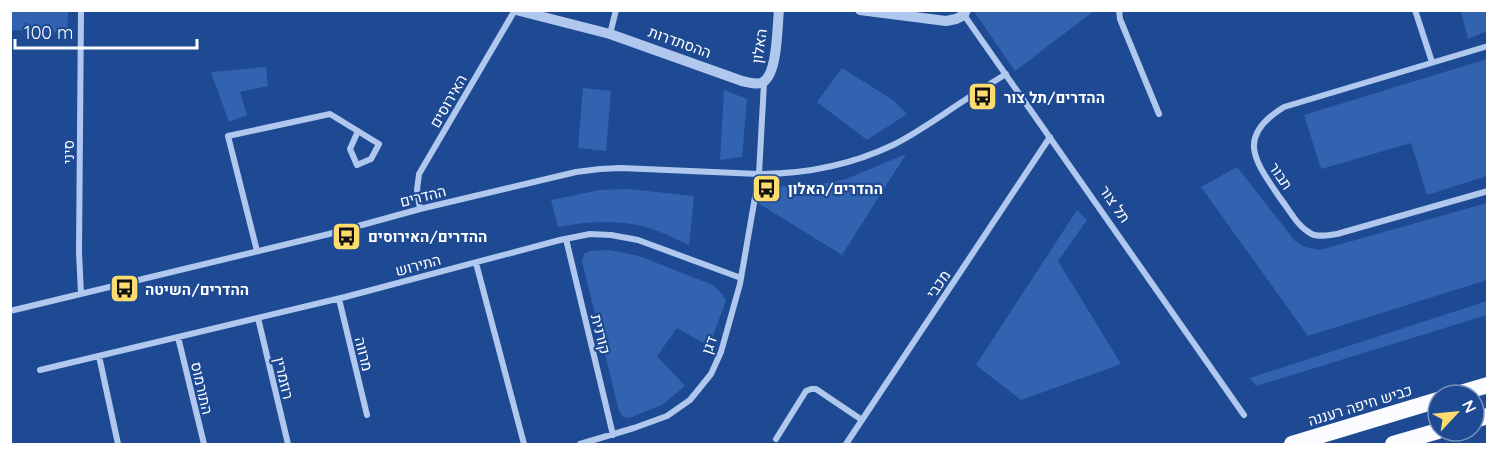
<svg xmlns="http://www.w3.org/2000/svg" width="1498" height="455" font-family="Quicksand,Heebo,sans-serif">
	<style>
		.green { fill: #3263b0 }
		.lines { fill: none; stroke-linecap: round; stroke-linejoin: round }
		.minor { stroke: #b0c8ee; stroke-width: 6 }
		.tertiary { stroke: #b0c8ee; stroke-width: 10 }
		.trunk { stroke: #fbfcff; stroke-width: 16 }
		.labels { text-anchor: middle; dominant-baseline: central; stroke-width: 4.5; stroke-linejoin: round; paint-order: stroke }
		.street-label { font-size: 15px; fill: #fff; stroke: #1e4a93 }
		.poi-label { font-size: 15px; font-weight: bold; fill: #fff; stroke: #1e4a93; text-anchor: start }
	</style>
	<rect width="100%" height="100%" fill="#1e4a93"/>
	<path class="green" d="M11,10L68,11L67,33L11,30Z
		M976,11V10L1094,11L1015,71L975,13Z
		M1461,11H1487V31L1468,39Z
		M1487,59V176L1427,195L1411,143L1321,169L1304,115Z
		M266,67L268,86L240,92L247,115L229,122L211,72Z
		M842,68L893,100L907,114L867,140L817,102Z
		M583,88L611,91L606,151L578,148Z
		M724,90L747,99L742,157L720,160Z
		M906,154L842,255L758,203L763,187L816,185L846,179Z
		M1237,167L1295,241L1305,247L1320,250L1487,203V280L1308,336L1201,187Z
		M628,189L694,196L689,245C678,240 666,234 655,230C623,219 591,221 558,227L551,200L600,190Z
		M1077,210L1087,220L1058,261L1121,364L1021,400L976,365Z
		M610,250L639,256L713,285L723,295L726,301L709,346L677,328L657,356L685,386L662,405L629,418L623,417L619,411L582,261L584,254L590,251Z
		M1487,301V315L1256,386L1250,378Z"/>
	<g class="lines">
		<path class="minor" d="M1119,10L1120,19L1159,114
			M1415,10L1432,62
			M964,15L1244,415
			M610,34L616,10
			M1488,46L1284,107C1235,137 1255,161 1280,198C1289,209 1297,226 1310,233C1317,238 1328,235 1337,234L1488,191
			M420,209L417,190L419,174L515,10
			M566,239L613,435
			M257,251L228,136L330,114L379,144L371,159L357,165L350,149L358,131
			M476,263L524,444
			M81,294L79,252L81,10
			M339,299L367,415
			M10,311L329,234L420,209L576,172L600,169L621,168L759,174L764,83
			M258,318L288,444
			M178,337L204,444
			M99,356L118,444
			M40,370L345,297L560,240L590,234L611,235L638,240L741,278
			M776,439L806,391L811,389H816L862,420
			M580,444L634,428L667,416L690,400L711,374L721,352L740,284L759,174C805,174 851,165 893,145C911,136 927,125 944,114C964,100 985,87 1006,74
			M846,444L1050,137"/>
		<path class="tertiary" d="M516,10L610,34L742,81C748,82 755,85 761,83C778,77 777,27 779,10
			M860,10L946,21L956,19L964,15L966,10"/>
		<path class="trunk" d="M1454,395L1488,385
			M1474,420L1488,416
			M1292,444L1438,400
			M1393,444L1438,431"/>
	</g>
	<defs>
		<symbol id="bus-square" viewBox="-11 -11 22 22"><rect x="-9" y="-9" width="18" height="18" rx="4" fill="#fddc6f" stroke="#1e4a93"/><path d="M-5-6H5V4H4V6H2V4H-2V6H-4V4H-5ZM-3.5-4V0h7V-4ZM-3.5 1.2v1.5H-2V1.2ZM2 1.2v1.5H3.5V1.2Z" fill="#111"/></symbol>
	</defs>
	<g fill-rule="evenodd">
		<use href="#bus-square" x="966" y="80" width="33" height="33"/>
		<use href="#bus-square" x="750" y="172" width="33" height="33"/>
		<use href="#bus-square" x="330" y="220" width="33" height="33"/>
		<use href="#bus-square" x="108" y="272" width="33" height="33"/>
	</g>
	<g class="labels">
		<g class="street-label">
			<text transform="translate(680 42) rotate(20)">ההסתדרות</text>
			<text transform="translate(759 46) rotate(-82)">האלון</text>
			<text transform="translate(448 101) rotate(-60)">האירוסים</text>
			<text transform="translate(68 152) rotate(-90)">סיני</text>
			<text transform="translate(1281 176) rotate(56)">תבור</text>
			<text transform="translate(423 196) rotate(-14)">ההדרים</text>
			<text transform="translate(1115 204) rotate(55)">תל צור</text>
			<text transform="translate(418 265) rotate(-15)">התירוש</text>
			<text transform="translate(938 284) rotate(-56)">מכבי</text>
			<text transform="translate(601 334) rotate(76)">קורנית</text>
			<text transform="translate(709 345) rotate(-70)">דגן</text>
			<text transform="translate(364 354) rotate(76)">מרווה</text>
			<text transform="translate(284 378) rotate(77)">רוזמרין</text>
			<text transform="translate(202 388) rotate(77)">התורמוס</text>
			<text transform="translate(1360 405) rotate(-17)">כביש חיפה רעננה</text>
		</g>
		<g class="poi-label">
			<text x="1004" y="97">ההדרים/תל צור</text>
			<text x="788" y="188">ההדרים/האלון</text>
			<text x="368" y="236">ההדרים/האירוסים</text>
			<text x="145" y="289">ההדרים/השיטה</text>
		</g>
	</g>
	<rect width="1498" height="455" fill="none" stroke="#ffffff" stroke-width="24"/>
	<g transform="translate(1456 413) rotate(64)"><circle r="28" fill="#1e4a93" stroke="#7892be" stroke-width="1.5"/>
	<path d="M0-4.5L10 22L0 15L-10 22Z" fill="#fddc6f"/>
	<text y="-9" font-size="16" font-weight="bold" text-anchor="middle" fill="#ffffff">N</text>
	</g>
	<path d="M15 39v9h182v-9" fill="none" stroke="#ffffff" stroke-width="3"/>
	<text x="24" y="39" font-size="18" fill="#ffffff" stroke="#1e4a93" stroke-width="4.5" paint-order="stroke">100 m</text>
</svg>
